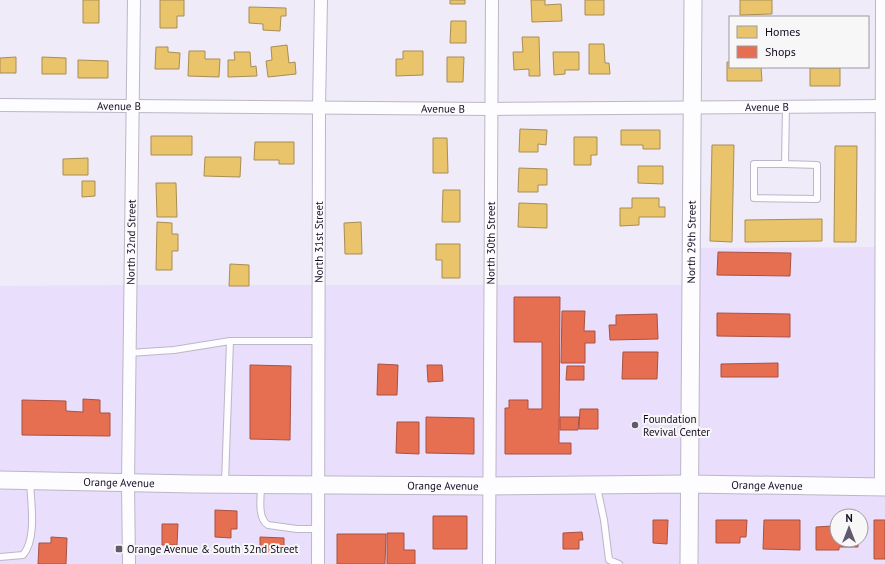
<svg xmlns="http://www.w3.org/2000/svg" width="885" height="564" font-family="'PT Sans',sans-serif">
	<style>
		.built { fill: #e9dffc; fill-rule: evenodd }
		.homes { fill: #e9c46a; stroke: #a98d54 }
		.shops { fill: #e76f51; stroke: #a85143 }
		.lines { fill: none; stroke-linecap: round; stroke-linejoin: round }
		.lane-casing { stroke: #bcb6c6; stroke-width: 8 }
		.street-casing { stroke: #bcb6c6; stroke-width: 14 }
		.secondary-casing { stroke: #bcb6c6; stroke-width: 19 }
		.lane { stroke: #fdfcfe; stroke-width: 6 }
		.street { stroke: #fdfcfe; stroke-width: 12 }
		.secondary { stroke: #fdfcfe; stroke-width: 17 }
		.poi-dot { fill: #615a6d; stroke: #f7f7f7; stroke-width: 1.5 }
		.labels { text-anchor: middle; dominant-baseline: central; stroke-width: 4; stroke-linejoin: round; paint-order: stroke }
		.street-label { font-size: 11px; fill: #150c22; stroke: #f7f7f7 }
		.poi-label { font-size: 11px; fill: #150c22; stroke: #f7f7f7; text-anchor: start }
	</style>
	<rect width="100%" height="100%" fill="#efebf8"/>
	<path class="built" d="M875,247L874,479L695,477L697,248Z
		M124,285L122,476L0,473V286Z
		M137,285H312V477L135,476Z
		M325,285H483V479L325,477Z
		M496,285H684L683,477L495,479Z
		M0,487L122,490V564H0Z
		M135,490L312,491V564H135Z
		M325,491L482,493V564H325Z
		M683,492V564H495V493Z
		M695,492L885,494V564H696ZM837,516H861V540H837Z"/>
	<path class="homes" d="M83,0H99V23H83Z
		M160,0H184V16H177V28H160Z
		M450,0H465V4H450Z
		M531,0H545V5L561,4L562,21L532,22Z
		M585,0H604V15H585Z
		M740,0H772V14L740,15Z
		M249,7L286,8V16H281L280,31L263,30V24L249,23Z
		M451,21H466V43H450Z
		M522,37H539L540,76H529V69L514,70L513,52H523Z
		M589,44H604L605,63H609L610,74H589Z
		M287,45L289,63L295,62L296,74L268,77L266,61L272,60L271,47Z
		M156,47H168V52L180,53L179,69H155Z
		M189,51H205V59H220L219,77L188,76Z
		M403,51H423V75L396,76V59H403Z
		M234,52H250L251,67L256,66L257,76L228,77V60H235Z
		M553,52H579V70H565V74L554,75Z
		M16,57V73H0V58Z
		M42,57L66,58V74H42Z
		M447,57H464L463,82H447Z
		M78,60L108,61V78H78Z
		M727,62H730V67H761L762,81H727Z
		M810,68H840V86H810Z
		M520,129L547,130L546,145L538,144V152H519Z
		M621,130H660V149H643V145H621Z
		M151,136H192V155H151Z
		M574,137H597V155H591V165H574Z
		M433,138H447L448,173H433Z
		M255,142H294V164H279V160H254Z
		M712,145H734L732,242L710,241Z
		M835,146H857L856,242H834Z
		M205,157H241L240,177L204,176Z
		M88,158V175H63V159Z
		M638,166H663V184L638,183Z
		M519,168L547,169V185H538V192H518Z
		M82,181H95V196L82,197Z
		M156,183H176L177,217H157Z
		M443,190H460V222H442Z
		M632,198H659V207H665V217H639V225L620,226V208H632Z
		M519,203L547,204V228L518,227Z
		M822,219V241L745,242V220Z
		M157,222L172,223V234H178V251H172V270H156Z
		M361,222L362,254H345L344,223Z
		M436,244H460V278H442V260H436Z
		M230,264L249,265V286H229Z"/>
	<path class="shops" d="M718,252L791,253L790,276L717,275Z
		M514,297H560L559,443H571V454H505V408H509V400H528V409H542V342H514Z
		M562,311H585L584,331H595V343H585V363H561Z
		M717,313L790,314V337L717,336Z
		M657,314L658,339L610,340L609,325H616V315Z
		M623,352H658L657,379H622Z
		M778,363V377H721V364Z
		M378,364L398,365L397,395H377Z
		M250,365L291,366L290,440L250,439Z
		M427,365H442L443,381L428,382Z
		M567,366H584V380H566Z
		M83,399L100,400V413H110V436L22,435V400L66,401V411L83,412Z
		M580,409H598V429H579Z
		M426,417L474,418V454L426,453Z
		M560,417H579L578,430H560Z
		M397,422H419V454L396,453Z
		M215,510L237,511V529H231V538L215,537Z
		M433,516H467V549H433Z
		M653,520H668L667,544L653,543Z
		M716,520H747L746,537H740V543H716Z
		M764,520H800V550L763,549Z
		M874,520H885V559H874Z
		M162,524H178L177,545H162Z
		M832,526V535H837V540H858V547H839V550H816V527Z
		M582,532L583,540H579V549H563V533Z
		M387,533H404V550H415V564H387Z
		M337,534H386L385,564H337Z
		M51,537L67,538L66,564H38L39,543H51Z
		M260,537L284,538V552H260Z"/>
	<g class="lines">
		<defs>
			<path id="lane" d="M785,164L817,165V199L754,198V164H785L786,107
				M129,353L174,350L230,341
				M225,482L230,341H319
				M261,486C261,497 257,518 268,525L297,529H318
				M597,487L604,520L609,560L619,564
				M0,557L23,555C37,539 31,503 30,482"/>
			<g id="street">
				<path id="s1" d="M0,105L490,109L885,106"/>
				<path d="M881,487L882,0"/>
				<path id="s2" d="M129,564L128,483L134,0"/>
				<path id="s3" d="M318,564L319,107L321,0"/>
				<path id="s4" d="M489,564L492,0"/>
			</g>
			<g id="secondary">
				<path id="s5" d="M0,480L193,484L489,486L689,484L885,487"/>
				<path id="s6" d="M689,564L693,0"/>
			</g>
		</defs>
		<use href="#lane" class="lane-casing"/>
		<use href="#street" class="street-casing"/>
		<use href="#secondary" class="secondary-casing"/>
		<use href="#lane" class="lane"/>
		<use href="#street" class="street"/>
		<use href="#secondary" class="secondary"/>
	</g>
	<g class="poi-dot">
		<circle cx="635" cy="425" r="4"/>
		<rect x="115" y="545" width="8" height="8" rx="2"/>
	</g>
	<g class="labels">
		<g class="street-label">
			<text stroke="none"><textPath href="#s1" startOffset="119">Avenue B</textPath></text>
			<text stroke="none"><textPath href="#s1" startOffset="767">Avenue B</textPath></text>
			<text stroke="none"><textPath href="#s1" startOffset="443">Avenue B</textPath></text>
			<text stroke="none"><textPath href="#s2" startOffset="322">North 32nd Street</textPath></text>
			<text stroke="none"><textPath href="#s3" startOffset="322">North 31st Street</textPath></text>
			<text stroke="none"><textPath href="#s6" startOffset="322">North 29th Street</textPath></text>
			<text stroke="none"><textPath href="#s4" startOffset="321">North 30th Street</textPath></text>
			<text stroke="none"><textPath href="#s5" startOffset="119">Orange Avenue</textPath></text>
			<text stroke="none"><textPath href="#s5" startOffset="443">Orange Avenue</textPath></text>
			<text stroke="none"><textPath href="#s5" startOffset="767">Orange Avenue</textPath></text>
		</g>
		<g class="poi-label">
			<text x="643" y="419">Foundation<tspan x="643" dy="13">Revival Center</tspan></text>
			<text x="127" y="549">Orange Avenue &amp; South 32nd Street</text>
		</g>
	</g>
	<rect x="729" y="16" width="140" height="52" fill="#f7f7f7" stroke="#9d99a2"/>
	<rect x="737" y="26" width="20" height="12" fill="#e9c46a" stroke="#9d99a2"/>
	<text x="765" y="36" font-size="12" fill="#150c22">Homes</text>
	<rect x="737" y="46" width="20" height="12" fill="#e76f51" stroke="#9d99a2"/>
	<text x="765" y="56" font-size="12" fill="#150c22">Shops</text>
	<g transform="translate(849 528)"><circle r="19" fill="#f7f7f7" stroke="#9d99a2"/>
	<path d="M0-3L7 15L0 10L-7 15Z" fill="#615a6d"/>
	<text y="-6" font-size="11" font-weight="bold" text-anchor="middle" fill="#150c22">N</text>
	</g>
</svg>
